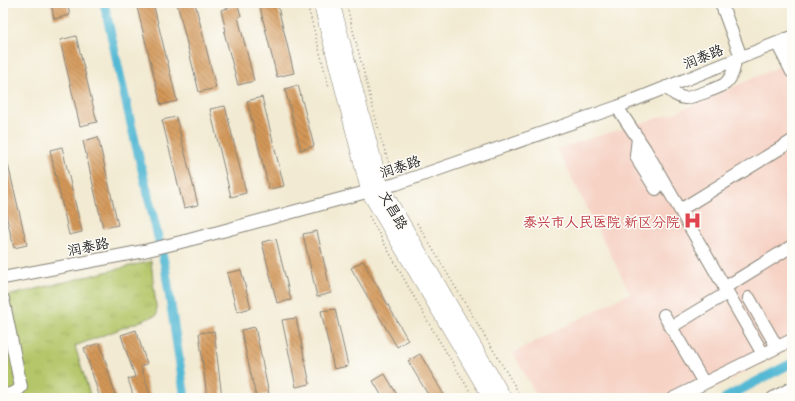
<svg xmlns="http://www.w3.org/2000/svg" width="795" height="401" font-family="'Patrick Hand','LXGW WenKai TC',sans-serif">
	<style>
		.built { fill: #f6d2c4 }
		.park { fill: url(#park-tufts); stroke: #687142 }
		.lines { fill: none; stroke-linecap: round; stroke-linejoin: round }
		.canal { stroke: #55b9d4; stroke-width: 9 }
		.building { fill: url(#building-back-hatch) }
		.minor-casing { stroke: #878377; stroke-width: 14 }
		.major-casing { stroke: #878377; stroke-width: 16 }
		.path { stroke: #878377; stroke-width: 1.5; stroke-dasharray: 1 3; stroke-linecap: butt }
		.minor { stroke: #fff; stroke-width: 12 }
		.major { stroke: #fff; stroke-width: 15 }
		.labels { text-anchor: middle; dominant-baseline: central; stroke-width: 3; stroke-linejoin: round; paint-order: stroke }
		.street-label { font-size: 14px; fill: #1c1c1c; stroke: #fdfcf7 }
		.health-label { font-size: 14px; fill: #be3a42; stroke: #fdfcf7; text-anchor: end }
	</style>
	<defs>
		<pattern id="park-tufts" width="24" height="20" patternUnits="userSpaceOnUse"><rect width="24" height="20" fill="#b4c669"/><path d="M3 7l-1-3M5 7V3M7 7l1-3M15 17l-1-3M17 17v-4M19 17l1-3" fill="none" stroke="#9aaa5a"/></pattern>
		<pattern id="building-back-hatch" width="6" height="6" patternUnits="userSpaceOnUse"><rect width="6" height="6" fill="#d39759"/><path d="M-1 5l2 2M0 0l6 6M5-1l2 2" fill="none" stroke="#aa7a49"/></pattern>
	</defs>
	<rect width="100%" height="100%" fill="#fdfcf7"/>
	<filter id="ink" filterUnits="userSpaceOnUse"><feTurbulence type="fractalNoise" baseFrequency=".025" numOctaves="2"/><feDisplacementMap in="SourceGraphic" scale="8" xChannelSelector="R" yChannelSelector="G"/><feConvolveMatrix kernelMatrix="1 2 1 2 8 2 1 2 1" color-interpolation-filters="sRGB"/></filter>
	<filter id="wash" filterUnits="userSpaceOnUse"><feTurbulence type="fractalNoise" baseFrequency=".012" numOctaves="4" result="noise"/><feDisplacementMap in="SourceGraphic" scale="16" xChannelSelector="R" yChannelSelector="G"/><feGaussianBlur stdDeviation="0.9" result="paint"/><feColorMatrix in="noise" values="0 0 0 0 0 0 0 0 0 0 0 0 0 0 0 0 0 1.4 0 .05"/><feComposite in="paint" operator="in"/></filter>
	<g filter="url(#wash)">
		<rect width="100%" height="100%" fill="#f2ead2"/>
		<path class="built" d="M792,61V348L694,398H538L513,353L630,293L557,149L677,112Z"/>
		<path class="park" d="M151,261L157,315L75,346L91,398H3V297Z"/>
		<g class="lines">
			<path class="canal" d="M104,3L131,124L165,266L185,398
				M725,398L792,363"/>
		</g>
		<g id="blocks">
			<path class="building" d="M51,3H67L70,15L54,19Z
				M136,3H153L177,101L161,105Z
				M177,3H195L216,88L199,92Z
				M259,3H277L294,73L277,77Z
				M238,5L241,16L238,17L254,81L238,85L224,32L226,31L221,10Z
				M76,36L97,122L80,126L60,40Z
				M298,85L314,146L301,150L285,89Z
				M262,97L284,186L269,189L247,101Z
				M225,106L246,193L231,197L210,109Z
				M176,117L198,205L184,208L162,120Z
				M98,137L118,225L103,228L83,141Z
				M62,147L82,232L69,235L50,150Z
				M3,156H6L27,245L14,248L3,203Z
				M317,231L331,293L317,297L303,234Z
				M276,239L291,300L277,303L262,242Z
				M363,261L408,340L397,347L351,268Z
				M241,270L251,308L237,312L227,273Z
				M335,309L348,366L334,369L321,311Z
				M296,318L310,384L296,387L282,320Z
				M255,327L269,394L256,397L241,330Z
				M136,330L147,364L141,366L151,398H134L128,379L135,377L121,335Z
				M214,331L222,398H207L199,333Z
				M100,343L110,377L116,398H100L84,348Z
				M420,354L446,398H430L408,361Z
				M385,374L399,398H383L373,381Z"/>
		</g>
	</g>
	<g filter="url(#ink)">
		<use href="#blocks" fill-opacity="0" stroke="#878377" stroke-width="1"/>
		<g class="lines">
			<defs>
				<path id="minor" d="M721,3L741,57
					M785,39L792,53
					M777,43L792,72
					M666,87C672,92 677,97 685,98C690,98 722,87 726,83C733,76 734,68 735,60
					M617,107L645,149L763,354
					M638,138L636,155L640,164L656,189
					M680,210L792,141
					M3,278L144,251L189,240L359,194C371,191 383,187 396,184L617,107L792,37
					M724,288L792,246
					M749,298L777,347
					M3,299L21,387L16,392L3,396
					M664,315L704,383
					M671,327L727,293
					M674,398L792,340
					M773,398L792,388"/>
				<path id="major" d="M321,3L369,192L491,398
					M332,3L381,187L504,398"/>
			</defs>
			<use href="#minor" class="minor-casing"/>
			<use href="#major" class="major-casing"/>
			<path class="path" d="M307,3L329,87
				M346,3L381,139L393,176
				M369,216L428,322L474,398
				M417,223L522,398"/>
			<use href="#minor" class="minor"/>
			<use href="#major" class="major"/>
		</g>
	</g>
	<defs>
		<symbol id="hospital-bare" viewBox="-9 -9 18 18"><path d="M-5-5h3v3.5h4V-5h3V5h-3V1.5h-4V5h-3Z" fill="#e0444e" stroke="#fdfcf7" stroke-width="2.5" paint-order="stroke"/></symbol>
	</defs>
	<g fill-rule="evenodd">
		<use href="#hospital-bare" x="680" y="208" width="25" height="25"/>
	</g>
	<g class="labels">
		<g class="street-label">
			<text transform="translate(703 56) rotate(-22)">润泰路</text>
			<text transform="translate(400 166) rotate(-18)">润泰路</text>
			<text transform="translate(394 210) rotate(60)">文昌路</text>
			<text transform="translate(88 246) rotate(-11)">润泰路</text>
		</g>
		<g class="health-label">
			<text x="680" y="221">泰兴市人民医院 新区分院</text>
		</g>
	</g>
	<rect width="795" height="401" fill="none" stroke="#fdfcf7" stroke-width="16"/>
</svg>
